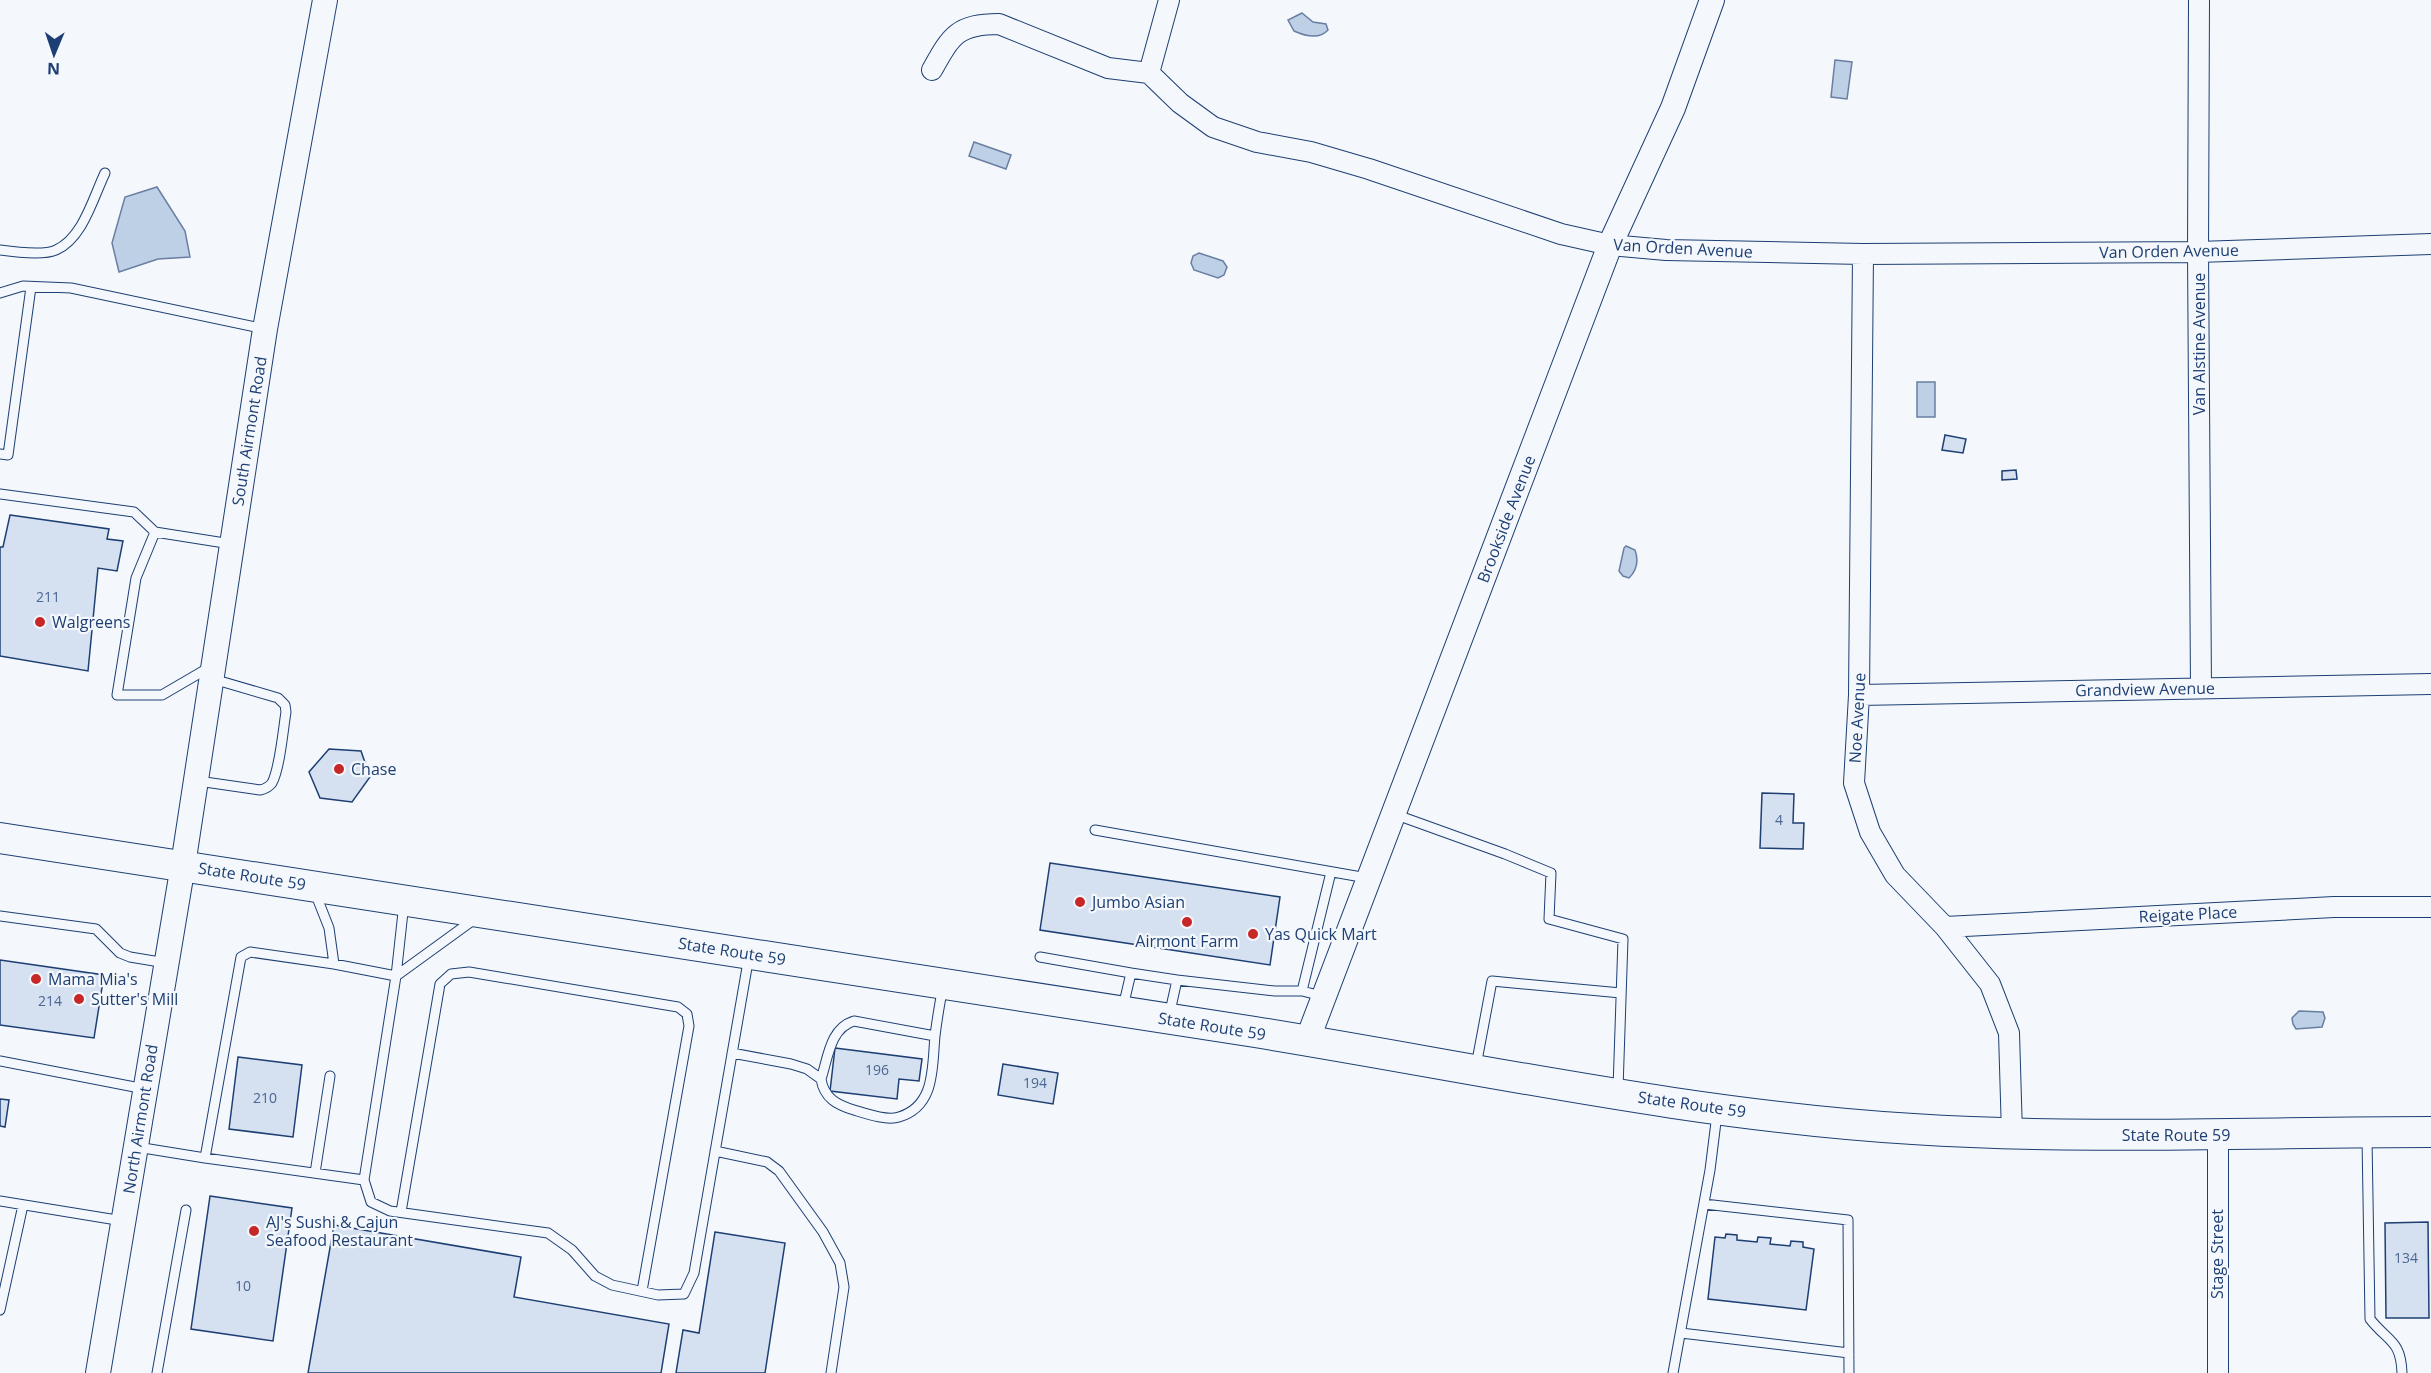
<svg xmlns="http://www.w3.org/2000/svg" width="2431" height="1373" font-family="'Open Sans',sans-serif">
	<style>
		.water { fill: #bed0e5; stroke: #687fa3; stroke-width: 1.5 }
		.building { fill: #d5e0f0; stroke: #1d3f73; stroke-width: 1.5 }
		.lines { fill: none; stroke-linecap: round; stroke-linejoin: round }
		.service-casing { stroke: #1d3f73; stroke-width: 11 }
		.minor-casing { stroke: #1d3f73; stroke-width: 22 }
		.tertiary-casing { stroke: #1d3f73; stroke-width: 26 }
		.primary-casing { stroke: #1d3f73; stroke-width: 32 }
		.service { stroke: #f4f7fb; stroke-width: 9 }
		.minor { stroke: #f4f7fb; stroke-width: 20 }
		.tertiary { stroke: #f4f7fb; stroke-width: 24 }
		.primary { stroke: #f4f7fb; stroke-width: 30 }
		.poi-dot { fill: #c62828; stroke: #f4f7fb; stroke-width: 2 }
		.labels { text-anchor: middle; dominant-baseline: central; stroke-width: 4.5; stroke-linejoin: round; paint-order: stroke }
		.number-label { font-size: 14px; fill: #4b6792 }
		.street-label { font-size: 16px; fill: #1d3f73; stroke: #f4f7fb }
		.poi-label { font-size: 16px; fill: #1d3f73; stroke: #f4f7fb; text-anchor: start }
	</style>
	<rect width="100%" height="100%" fill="#f4f7fb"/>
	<path class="water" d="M1302,13L1313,22L1326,24L1328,30C1319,40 1305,36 1294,31L1288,20Z
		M1835,60L1852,62L1847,99L1831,97Z
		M974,142L1011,155L1006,169L969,156Z
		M157,187L185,231L190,257L158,259L119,272L112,243L125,197Z
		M1199,253L1223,261L1227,267L1224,275L1218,278L1194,270L1191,263L1193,256Z
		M1917,382H1935V417H1917Z
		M1626,546L1635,550C1639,561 1637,570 1629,578L1623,576L1619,571L1624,548Z
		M2299,1011L2323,1012L2325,1018L2322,1027L2296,1029L2293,1024L2292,1018Z"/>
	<path class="building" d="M1945,435L1966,439L1963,453L1942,450Z
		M2016,470L2017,479L2002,480V471Z
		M10,515L109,529L107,539L123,541L117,571L98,568L88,671L0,656V547H3Z
		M329,749L361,751L370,777L352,802L320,798L309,772Z
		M1762,793L1794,794L1793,823H1804L1803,849L1760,848Z
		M1050,863L1280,897L1270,965L1040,930Z
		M0,960L104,975L94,1038L0,1025Z
		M835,1048L922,1059L919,1081L899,1079L897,1099L830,1091Z
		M238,1057L302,1065L293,1137L229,1129Z
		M1003,1064L1058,1073L1053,1104L998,1095Z
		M0,1099L9,1100L5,1127L0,1126Z
		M210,1196L292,1208L273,1341L191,1329Z
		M2428,1222L2429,1318H2386L2385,1223Z
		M334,1225L521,1257L514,1297L669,1324L661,1373H308Z
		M715,1232L785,1243L765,1373H676L683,1330L699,1333Z
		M1726,1234L1737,1235V1240L1757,1242L1758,1237L1771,1238L1770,1244L1790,1246L1791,1241L1803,1242V1247L1814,1249L1806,1310L1708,1299L1715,1237L1725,1238Z"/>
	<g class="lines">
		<defs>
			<path id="service" d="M0,250C14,252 43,256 56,250C83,238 93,198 105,173
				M0,293L23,286L71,288L265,329
				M0,454L8,455L31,287
				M0,494L134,512L155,532L231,544
				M155,532L136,578L117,695H162L210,667
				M198,781L260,790C265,789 269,787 272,783C280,768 283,730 286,712L285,705L278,698L213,679
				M1394,814L1505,854L1551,873L1549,919L1623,939L1618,1089
				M1095,830L1367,878
				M314,890L329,928L334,964
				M404,903L396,976L364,1180L371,1202L390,1211L548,1233L572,1250L595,1276L612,1285L658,1295L684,1294L694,1273L749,956
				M0,916L96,929L120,953L130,957L166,963
				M1040,957L1131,973
				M1322,996L1302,991L1331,872
				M1123,1007L1131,973L1177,980
				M1169,1016L1177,980L1275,991H1302
				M732,1053L791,1064L807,1069L821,1079C824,1098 837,1105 854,1110C867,1114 887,1121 899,1117C936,1106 932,1066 935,1036C937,1019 940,1002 943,986
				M0,1061L145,1089
				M1476,1066L1492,981L1621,993
				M821,1079C828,1058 830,1028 854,1021L935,1036
				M2367,1138L2370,1319C2388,1342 2401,1340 2402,1373
				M137,1147L205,1158
				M715,1151L767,1162L779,1171L823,1232L840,1263L844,1287L831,1373
				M315,1173L330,1076
				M364,1180L205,1158L241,957L250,952L334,964L396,976L476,918
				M0,1201L123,1221
				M1704,1204L1848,1220L1849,1373
				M401,1212L440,984L451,974L469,972L678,1007L687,1014L689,1026L642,1291
				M0,1310L23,1205
				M1681,1333L1849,1353
				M157,1373L186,1210
				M1673,1373L1710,1170L1717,1114"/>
			<path id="minor" d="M2199,0L2198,252L2201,688
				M932,70C951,36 957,24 999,24L1108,68L1149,73L1180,103L1213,127L1257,142L1311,152L1369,169L1561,234L1610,245L1666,250L1863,254L2198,252L2431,244
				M1149,73L1169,0
				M1863,254L1859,695L1854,783L1870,832L1895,875L1945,927L1990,984L2009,1033L2012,1134
				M1859,695L2431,684
				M1945,927L2334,907H2431
				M2218,1135V1373"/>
			<path id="tertiary" d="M1307,1041L1610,245L1673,108L1712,0
				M98,1373L183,865L265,329L325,0"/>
			<path id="primary" d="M0,838C419,899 837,966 1255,1032C1472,1067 1694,1116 1913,1129C2086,1140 2258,1132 2431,1132"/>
		</defs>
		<use href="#service" class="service-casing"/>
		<use href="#minor" class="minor-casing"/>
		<use href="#tertiary" class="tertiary-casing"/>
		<use href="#primary" class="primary-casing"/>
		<use href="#service" class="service"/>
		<use href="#minor" class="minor"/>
		<use href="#tertiary" class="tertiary"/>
		<use href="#primary" class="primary"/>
	</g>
	<g class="poi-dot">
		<circle cx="40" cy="622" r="6"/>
		<circle cx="339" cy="769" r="6"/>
		<circle cx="1080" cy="902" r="6"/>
		<circle cx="1187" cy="922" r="6"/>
		<circle cx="1253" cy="934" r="6"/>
		<circle cx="36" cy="979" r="6"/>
		<circle cx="79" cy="999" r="6"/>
		<circle cx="254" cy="1231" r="6"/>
	</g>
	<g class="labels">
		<g class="number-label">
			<text x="48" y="596">211</text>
			<text x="1779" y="819">4</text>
			<text x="50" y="1000">214</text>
			<text x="877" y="1069">196</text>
			<text x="1035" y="1082">194</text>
			<text x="265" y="1097">210</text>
			<text x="2406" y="1257">134</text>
			<text x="243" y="1285">10</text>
		</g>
		<g class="street-label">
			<text transform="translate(1683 248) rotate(3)">Van Orden Avenue</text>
			<text transform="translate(2169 251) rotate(-1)">Van Orden Avenue</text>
			<text transform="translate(2199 344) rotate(-90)">Van Alstine Avenue</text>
			<text transform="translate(249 431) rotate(-81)">South Airmont Road</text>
			<text transform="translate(1506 519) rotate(-69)">Brookside Avenue</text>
			<text transform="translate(2145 689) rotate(-1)">Grandview Avenue</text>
			<text transform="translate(1857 718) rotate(-87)">Noe Avenue</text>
			<text transform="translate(252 876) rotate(9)">State Route 59</text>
			<text transform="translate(2188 914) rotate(-3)">Reigate Place</text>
			<text transform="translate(732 951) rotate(9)">State Route 59</text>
			<text transform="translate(1212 1026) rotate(9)">State Route 59</text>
			<text transform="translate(1692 1104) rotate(8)">State Route 59</text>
			<text transform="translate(140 1119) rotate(-81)">North Airmont Road</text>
			<text x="2176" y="1135">State Route 59</text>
			<text transform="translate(2217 1254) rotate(-90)">Stage Street</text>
		</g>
		<g class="poi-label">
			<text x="52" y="622">Walgreens</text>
			<text x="351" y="769">Chase</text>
			<text x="1092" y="902">Jumbo Asian</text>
			<text x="1265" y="934">Yas Quick Mart</text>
			<text x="1187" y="941" text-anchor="middle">Airmont Farm</text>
			<text x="48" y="979">Mama Mia's</text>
			<text x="91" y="999">Sutter's Mill</text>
			<text x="266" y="1222">AJ's Sushi &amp; Cajun<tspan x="266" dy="18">Seafood Restaurant</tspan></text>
		</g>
	</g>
	<g transform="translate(54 54) rotate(182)" stroke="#f4f7fb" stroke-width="4.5" paint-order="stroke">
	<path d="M0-4.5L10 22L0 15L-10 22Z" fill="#1d3f73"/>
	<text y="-9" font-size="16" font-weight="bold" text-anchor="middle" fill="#1d3f73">N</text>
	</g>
</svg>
